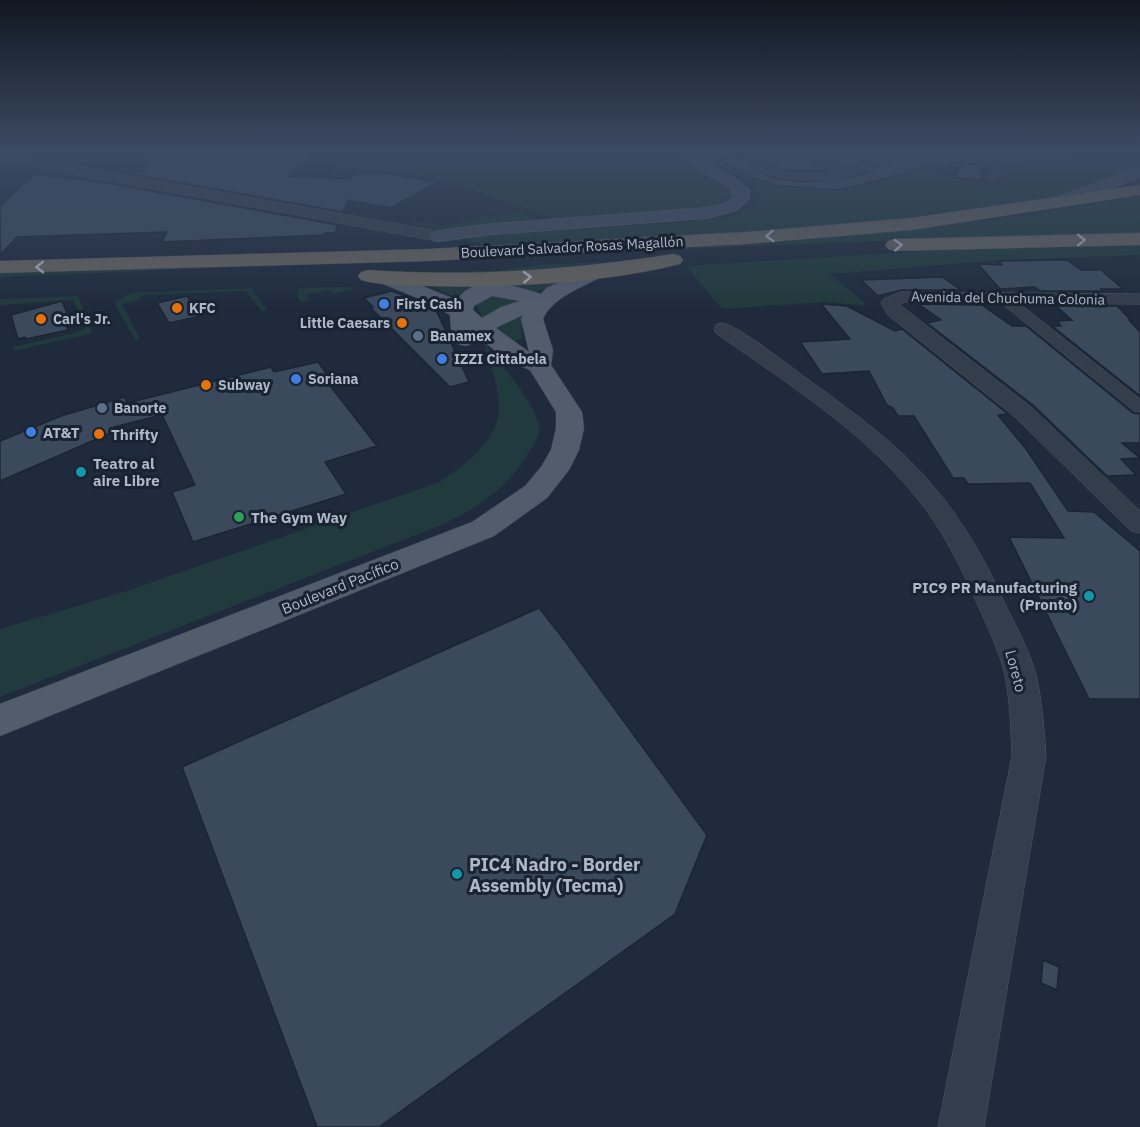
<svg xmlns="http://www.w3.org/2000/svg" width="1140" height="1127" font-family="'IBM Plex Sans',sans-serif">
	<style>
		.green { fill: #213a3d }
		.building { fill: #3b495d; stroke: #1b2533; stroke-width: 1.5 }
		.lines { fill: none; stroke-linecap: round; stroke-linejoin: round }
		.minor-casing { stroke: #4e5867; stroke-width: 1 }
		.tertiary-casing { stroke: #4e5867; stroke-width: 1 }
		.secondary-casing { stroke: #4e5867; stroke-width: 2 }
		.primary-casing { stroke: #3d4756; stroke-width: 1 }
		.trunk-casing { stroke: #3b4554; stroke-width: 1 }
		.minor { fill: #333d4c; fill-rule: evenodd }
		.tertiary { fill: #333d4c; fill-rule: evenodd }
		.secondary { fill: #414c60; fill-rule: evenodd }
		.primary { fill: #515c6d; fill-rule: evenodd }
		.trunk { fill: #62615e; fill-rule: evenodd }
		.oneway { stroke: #a3abb9 }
		.shop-dot { fill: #3f7fe0; stroke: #192331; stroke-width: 2 }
		.food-dot { fill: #e8710a; stroke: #192331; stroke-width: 2 }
		.service-dot { fill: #5c6f8a; stroke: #192331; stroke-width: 2 }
		.culture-dot { fill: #0f9aa8; stroke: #192331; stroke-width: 2 }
		.leisure-dot { fill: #2e9e5b; stroke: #192331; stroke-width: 2 }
		.labels { text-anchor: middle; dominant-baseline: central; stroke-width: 6; stroke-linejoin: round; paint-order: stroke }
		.far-street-label { font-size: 14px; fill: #aeb8c9; stroke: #192331 }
		.far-poi-label { font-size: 14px; font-weight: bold; fill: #aeb8c9; stroke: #192331; text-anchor: start }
		.poi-label { font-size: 15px; font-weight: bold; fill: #aeb8c9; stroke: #192331; text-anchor: start }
		.street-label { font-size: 15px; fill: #aeb8c9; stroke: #192331 }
		.near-poi-label { font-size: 18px; font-weight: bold; fill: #aeb8c9; stroke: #192331; text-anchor: start }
	</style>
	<rect width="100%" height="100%" fill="#1f2b3d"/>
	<path class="green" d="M354,150H665L723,182L731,192V196L721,205L698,210L558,220L461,186L425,176L378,170L330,172Z
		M1121,150H1140V169L1083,191L968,212L778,231L484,245L467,240L472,236L688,222L735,215L757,206L760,198L756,185L709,159L718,158L771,184L837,189L858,188L925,168L956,179L1000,185L1009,165Z
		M1140,197V236L930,239L0,277V273L302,263L801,240L989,220Z
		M521,212L540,221L444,229L408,224L413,221L448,226L473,218Z
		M1140,244V255L1002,260L830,274L866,304L860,305L825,302L722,309L686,266L958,249Z
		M697,258L543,275L366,273L495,271L538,265Z
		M570,277L552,284L530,295L520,290L456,302L450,295L427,284Z
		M354,287L350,290L333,294L329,290L306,295L309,300L301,302L297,295L300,288Z
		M251,288L255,290L254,293L267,310L262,311L246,291L143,295L136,301L122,304L140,339L135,340L115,304L117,300L130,293Z
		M488,294L517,298L518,302L483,319L475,302Z
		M78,296L92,333L13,351V347L75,333L86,328L73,300L0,305V299Z
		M521,311L522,338L514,342L494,331L495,326Z
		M483,341C499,362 533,400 539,425C541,433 536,441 532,447C512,485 478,509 439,526L0,697V629L127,591L439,482C463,467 498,441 499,409C499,386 490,362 483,341Z"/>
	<path class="building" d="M148,150L280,152L319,150L288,176L347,179L357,174L386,173L438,182L391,208L348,200L343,212L132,174L148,169Z
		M800,150L801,156L827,170H786L773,166L761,156Z
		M813,150L973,151L986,150L984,155L951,153L944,157L951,163L980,165L982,180L955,177L961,167L928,164L906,173L838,190L767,185L770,182L751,177L720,160L746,158L765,175L778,179L811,182L863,175L890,161L882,155L846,168Z
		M34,174L107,183L338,225L335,233H325V235L162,242L167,232L17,237L0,255V207Z
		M1067,260L1081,270H1101L1123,289H1101L1103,291H1040L1035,287L1000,289L978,264L1002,265L999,261Z
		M942,277L961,290H901L878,296L861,280Z
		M392,291L423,303L437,312L469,382L450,387L370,307H373L364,298Z
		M187,296L201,316L169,323L157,303Z
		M62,301L71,324L66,325L68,330L26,339L25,337L18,339L11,315Z
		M821,304L847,306L895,331L902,329L1008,414L998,415L1026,449L1068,511L1094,512L1140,551V699H1089L1009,537L1064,538L1030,483L968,484L964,478H953L914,416H898L893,408L887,405L869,371L822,374L800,342L850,339Z
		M918,304L982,305L1012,326H1026L1133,413L1140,414V443H1122L1140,458L1121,459L1136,475L1107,476L1033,405L927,323L941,320Z
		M1056,306H1117L1131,320H1129L1140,332V396L1052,326H1061L1057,321L1072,320Z
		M318,362L329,377L324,378L377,446L325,462L346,494L193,542L172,492L195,485L162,415L114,427L115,431L0,481V441L61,416L125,397L127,403L271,367L274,372Z
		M539,608L562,637L707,835L675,914L379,1127H317L182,767Z
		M1043,960L1059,967L1057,990L1041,983Z"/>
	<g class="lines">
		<defs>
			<path id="minor" d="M802,150H808L846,170L883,157L888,160C863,181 796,185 766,173C760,170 753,163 748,158L757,156C761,160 766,165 772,168C788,176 816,174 834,172L802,154Z
				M1074,150H1103L1098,153L1007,164L995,181L991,182L986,179L997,164L951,161L946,158L951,155L1004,158Z
				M1005,295L1010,296L1140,399V412L1134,411L1000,302L998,299Z"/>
			<path id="tertiary" d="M724,150H767L761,154L691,161L685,157L691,153Z
				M0,153L438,231L446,236L438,241L0,161Z
				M901,292L1140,294V304L904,302L900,305L1031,407L1140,511V533L1131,531L1015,417L888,315L881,303L884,299Z
				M723,323C742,328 788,365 806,378C851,411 899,444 934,487C964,522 986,562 1005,604C1016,626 1029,650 1036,675C1042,701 1044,729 1046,756L984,1127H938L1012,756C1011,729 1010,701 1005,675C999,650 987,626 977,603C960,565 942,528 916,497C862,430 785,382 716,333L714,329L716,325Z"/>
			<path id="secondary" d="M671,150H688L741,183L749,190V198L737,210L707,218L493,234L438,241L432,240L429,236L432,232L438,231L493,224L707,208L725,204L733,197L731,189Z
				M1140,168V177L1066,204L1060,206L1052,201L1054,198Z"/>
			<path id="primary" d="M594,267L601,269L604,273L601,277C581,288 553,297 543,319L553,350L551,365L582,412L584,428L579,450L569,470L547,498L494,536L0,736V704L472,522L525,486L541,467L551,450L556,428V412L530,370L506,360L481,339L466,346L458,344L451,329L450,315L430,303L378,282L375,278L378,274L385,272L392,274L457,300C476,272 515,286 541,294L546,288ZM492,296L520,301L501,307L482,318L473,310L474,306ZM523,315L521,319L529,352L496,328Z"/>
			<path id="trunk" d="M1140,185V195L911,230L746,244L428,261L0,273V261L428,249L746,232L911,218Z
				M1140,233V245L895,251L888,249L885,245L888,241L895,239Z
				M673,254L680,256L683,260L680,264C605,283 506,288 429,286C407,285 382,286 361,280L358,276L361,272L368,270C471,277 571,270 673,254Z"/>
		</defs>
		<use href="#minor" class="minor-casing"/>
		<use href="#tertiary" class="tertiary-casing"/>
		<use href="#secondary" class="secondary-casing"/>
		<use href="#primary" class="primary-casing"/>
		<use href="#trunk" class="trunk-casing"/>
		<use href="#minor" class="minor"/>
		<use href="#tertiary" class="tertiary"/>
		<use href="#secondary" class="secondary"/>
		<use href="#primary" class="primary"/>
		<use href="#trunk" class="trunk"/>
	</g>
	<defs><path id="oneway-chevron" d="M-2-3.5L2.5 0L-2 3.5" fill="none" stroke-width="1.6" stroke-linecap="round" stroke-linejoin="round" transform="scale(1.5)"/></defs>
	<g class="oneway">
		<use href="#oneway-chevron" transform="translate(770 236) rotate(176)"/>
		<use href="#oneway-chevron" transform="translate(1081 240) rotate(-1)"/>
		<use href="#oneway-chevron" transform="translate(898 245) rotate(-3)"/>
		<use href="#oneway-chevron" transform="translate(40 267) rotate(179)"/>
		<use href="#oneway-chevron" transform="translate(527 277) rotate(-3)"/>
	</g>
	<linearGradient id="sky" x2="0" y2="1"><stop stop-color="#111822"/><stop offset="0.49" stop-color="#3c4a62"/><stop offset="1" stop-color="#3c4a62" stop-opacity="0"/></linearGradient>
	<rect width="1140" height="308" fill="url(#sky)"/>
	<g class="shop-dot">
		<circle cx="384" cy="304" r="6"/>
		<circle cx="442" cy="359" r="6"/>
		<circle cx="296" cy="379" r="6"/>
		<circle cx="31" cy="432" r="6"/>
	</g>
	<g class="food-dot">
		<circle cx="177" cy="308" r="6"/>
		<circle cx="41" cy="319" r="6"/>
		<circle cx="402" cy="323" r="6"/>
		<circle cx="206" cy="385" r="6"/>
		<circle cx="99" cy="434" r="6"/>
	</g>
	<g class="service-dot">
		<circle cx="418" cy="336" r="6"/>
		<circle cx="102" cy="408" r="6"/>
	</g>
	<g class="culture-dot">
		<circle cx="81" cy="472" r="6"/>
		<circle cx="1089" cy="596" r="6"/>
		<circle cx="457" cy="874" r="6"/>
	</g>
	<circle class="leisure-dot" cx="239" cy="517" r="6"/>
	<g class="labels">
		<g class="far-street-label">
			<text transform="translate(572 247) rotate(-3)">Boulevard Salvador Rosas Magallón</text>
			<text transform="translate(1008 298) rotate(1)">Avenida del Chuchuma Colonia</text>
		</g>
		<g class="far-poi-label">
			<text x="396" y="304">First Cash</text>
			<text x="189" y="308">KFC</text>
			<text x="53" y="319">Carl's Jr.</text>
			<text x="390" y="323" text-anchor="end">Little Caesars</text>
			<text x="430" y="336">Banamex</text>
			<text x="454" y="359">IZZI Cittabela</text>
			<text x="308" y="379">Soriana</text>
			<text x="218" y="385">Subway</text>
			<text x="114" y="408">Banorte</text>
		</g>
		<g class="poi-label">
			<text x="43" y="432">AT&amp;T</text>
			<text x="111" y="434">Thrifty</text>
			<text x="93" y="463">Teatro al<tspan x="93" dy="17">aire Libre</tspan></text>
			<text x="251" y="517">The Gym Way</text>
			<text x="1077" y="587" text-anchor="end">PIC9 PR Manufacturing<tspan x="1077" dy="17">(Pronto)</tspan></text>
		</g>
		<g class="street-label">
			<text transform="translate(340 586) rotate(-22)">Boulevard Pacífico</text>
			<text transform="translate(1016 671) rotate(75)">Loreto</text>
		</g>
		<g class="near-poi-label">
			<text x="469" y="864">PIC4 Nadro - Border<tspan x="469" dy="21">Assembly (Tecma)</tspan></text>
		</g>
	</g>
</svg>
